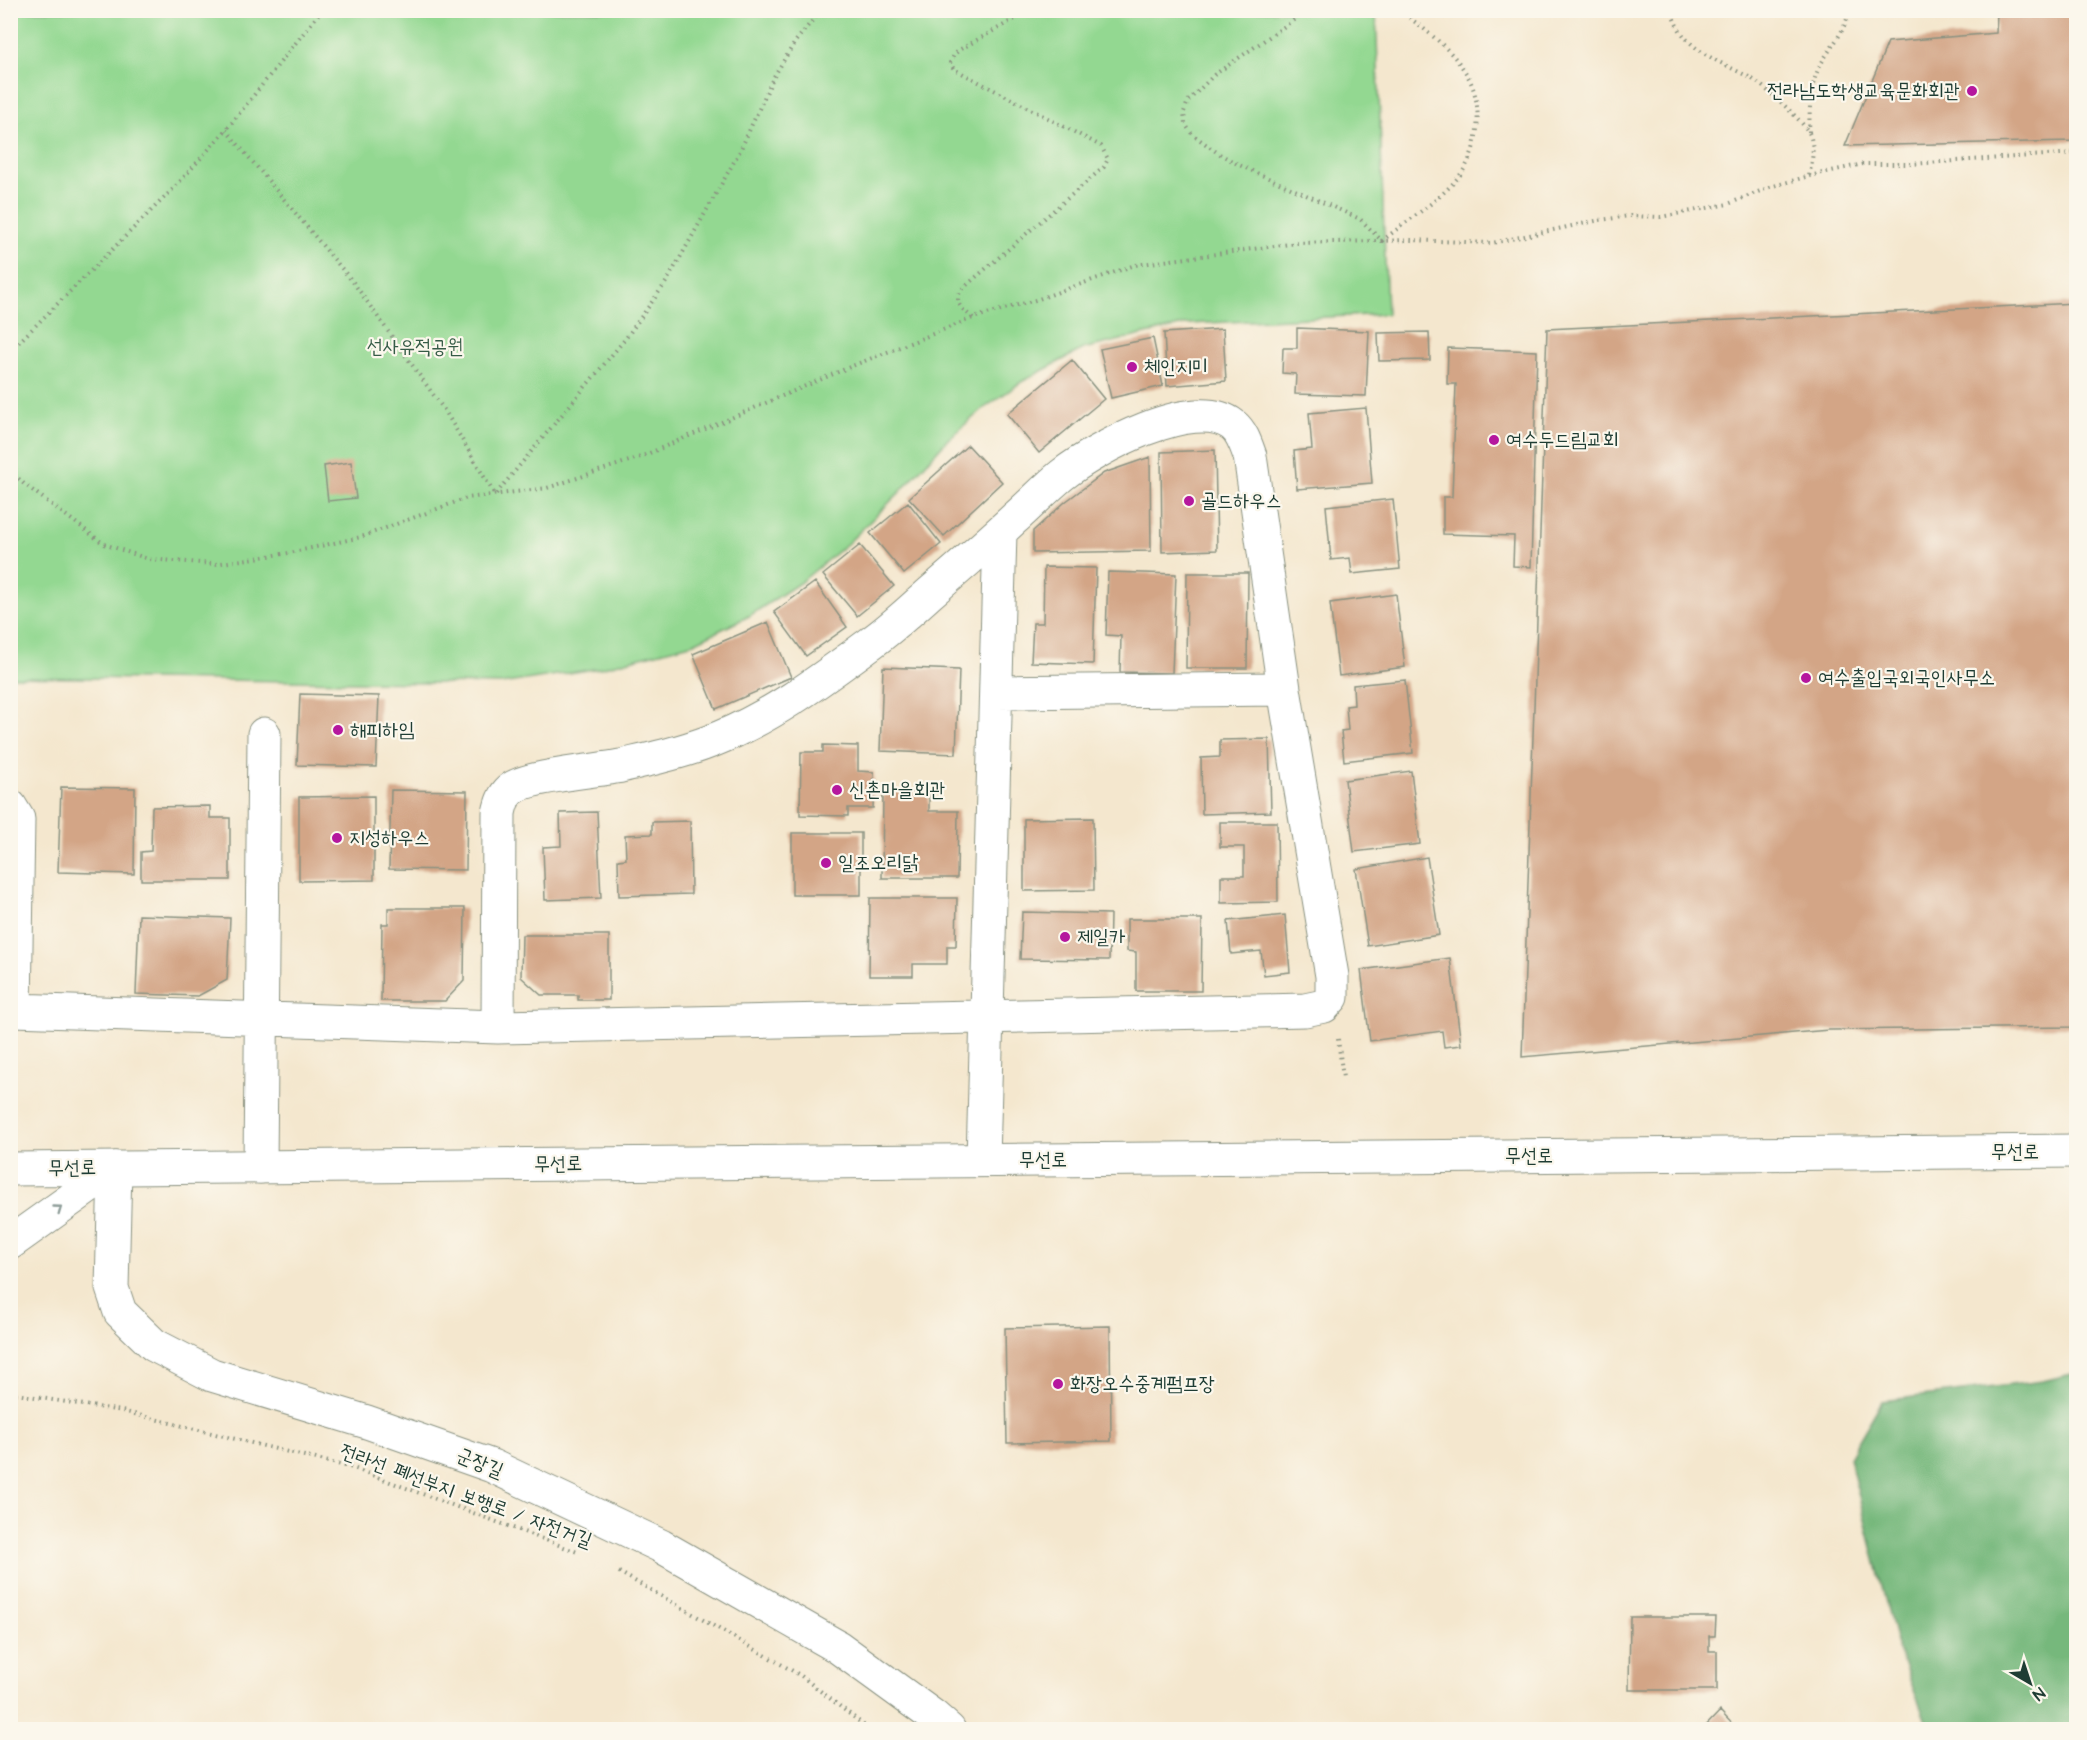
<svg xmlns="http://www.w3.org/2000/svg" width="2087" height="1740" font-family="'Architects Daughter','Poor Story',sans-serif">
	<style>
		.green { fill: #93d891; stroke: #598a62; stroke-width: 1.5 }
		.forest { fill: #76b87b; stroke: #4a7a58; stroke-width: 1.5 }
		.building { fill: #d3a586 }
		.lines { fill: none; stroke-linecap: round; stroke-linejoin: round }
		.street-casing { stroke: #8a9281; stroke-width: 35 }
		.secondary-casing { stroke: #8a9281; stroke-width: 35 }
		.path { stroke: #8a9281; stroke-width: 4; stroke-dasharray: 1.5 4.5; stroke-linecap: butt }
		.street { stroke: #fff; stroke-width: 33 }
		.secondary { stroke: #fff; stroke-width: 33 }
		.oneway { stroke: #8f9e9a }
		.poi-dot { fill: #b5179e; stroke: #fbf7ec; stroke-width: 2 }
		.labels { text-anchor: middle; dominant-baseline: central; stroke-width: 4.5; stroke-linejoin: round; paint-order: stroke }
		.poi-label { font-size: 20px; fill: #1f3d34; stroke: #fbf7ec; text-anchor: start }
		.park-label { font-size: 20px; fill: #365c47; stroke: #fbf7ec }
		.street-label { font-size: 20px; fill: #1f3d34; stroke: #fbf7ec }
	</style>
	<rect width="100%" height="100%" fill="#fbf7ec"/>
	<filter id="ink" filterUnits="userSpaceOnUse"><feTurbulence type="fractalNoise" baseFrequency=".0167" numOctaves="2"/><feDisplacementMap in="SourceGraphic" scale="12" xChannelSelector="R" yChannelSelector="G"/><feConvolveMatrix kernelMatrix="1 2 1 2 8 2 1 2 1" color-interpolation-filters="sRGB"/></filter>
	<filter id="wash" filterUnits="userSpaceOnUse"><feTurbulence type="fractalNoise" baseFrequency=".008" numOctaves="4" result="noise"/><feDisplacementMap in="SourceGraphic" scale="24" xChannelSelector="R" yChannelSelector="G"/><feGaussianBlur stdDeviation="1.35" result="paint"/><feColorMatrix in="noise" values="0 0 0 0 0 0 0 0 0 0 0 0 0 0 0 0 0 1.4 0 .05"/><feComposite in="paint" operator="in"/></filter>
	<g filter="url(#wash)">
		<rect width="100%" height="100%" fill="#f4e7ce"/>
		<path class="green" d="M11,11H1376L1387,314L1188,324L1083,349L1023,381L983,409L947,440L899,493L848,543L801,582L749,616L694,643L600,668L501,684L11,677Z"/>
		<path class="forest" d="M2076,1373V1729H1929L1897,1646L1849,1457L1882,1401L2043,1381Z"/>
		<g id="blocks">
			<path class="building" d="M2069,10H2076V141L1845,146L1888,42L1996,33L1997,13L2061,14Z
				M2076,303V1027L1829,1030L1522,1057L1547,329Z
				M1297,328L1369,331L1366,396L1295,394L1296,374L1282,373L1283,348H1297Z
				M1223,329L1226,381L1167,386L1164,333Z
				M1429,332L1430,360L1379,361L1378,333Z
				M1153,338L1163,386L1111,398L1100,349Z
				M1448,348L1537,351L1531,567L1513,566L1514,536L1443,534V497H1452L1456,384H1447Z
				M1072,360L1104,399L1039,453L1007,414Z
				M1366,408L1372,483L1297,489L1294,451L1312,449L1309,413Z
				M968,445L1002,482L944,536L909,498Z
				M1215,450L1217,550L1162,552L1161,452Z
				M1150,457L1151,551L1033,553V531L1065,502L1104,473Z
				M351,462L356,498L328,501L324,466Z
				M1393,499L1400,569L1352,574L1350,558L1331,560L1326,506Z
				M908,502L941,544L904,574L870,533Z
				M860,545L894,586L857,616L823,575Z
				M1044,567L1096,568L1093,664L1031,662L1033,623H1043Z
				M1108,572L1176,574L1172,673L1120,672L1121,636L1106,635Z
				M1187,573H1248L1247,668H1186Z
				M815,582L847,627L806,656L774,612Z
				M1396,594L1405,667L1339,676L1330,603Z
				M768,622L791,677L716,709L693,654Z
				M883,667L959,670L956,754L880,751Z
				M1405,680L1413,753L1344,761L1341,731L1348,730L1346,706L1354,705L1353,685Z
				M300,694L379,696L376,767L297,765Z
				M1269,739L1271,812L1202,814L1201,758L1220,757V740Z
				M823,745L858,746V771L874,772L873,808H848V816L800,815L801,752H823Z
				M1411,771L1420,844L1354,852L1345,780Z
				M61,787L135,788L134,874L58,872Z
				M391,790L467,791L466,870L389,869Z
				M883,792H929V811H958L957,878H882Z
				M374,796V880L299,881V797Z
				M210,806V818H230V880H141V852L151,851L152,807Z
				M597,812L601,898L545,900L543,847L561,846L560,813Z
				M1093,818L1094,890L1024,891V819Z
				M690,821L691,894L619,896L618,860L626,859L625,835L652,834V822Z
				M1220,822H1277L1278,902L1221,903V876H1244V847H1220Z
				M792,833H861V895H792Z
				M1427,857L1439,935L1368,946L1356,869Z
				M870,898H957L956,946H947V964H913V976H869Z
				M388,908H465L464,981L445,1001H381L382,924H388Z
				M1022,912L1110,914L1109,960L1020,959Z
				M139,915L230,918L227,980L198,996L136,994Z
				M1285,915L1290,972L1264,975L1261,951L1231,954L1228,921Z
				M1127,919H1202L1201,991H1136V952L1127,951Z
				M522,935H609V1000H578V995H541L521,977Z
				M1450,958L1461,1045L1444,1047L1442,1031L1370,1041L1361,970Z
				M1110,1326L1111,1441L1007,1443L1005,1328Z
				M1630,1617H1716L1715,1636H1709V1651H1717V1690H1629Z
				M1720,1711L1738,1730H1702Z"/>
		</g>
	</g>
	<g filter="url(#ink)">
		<use href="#blocks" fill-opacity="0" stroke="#8a9281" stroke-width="1.5"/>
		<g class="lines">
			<defs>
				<path id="street" d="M997,692L1284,689
					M10,806L18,819L15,1010H10
					M15,1010L498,1027L1305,1010L1324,1006L1332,997V976L1284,689L1250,456C1246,445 1242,432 1233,425C1194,394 1094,450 1062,475C1046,488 1031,504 1015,518C987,544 958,569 930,593C911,610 892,628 871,643C823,678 776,714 721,737C689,751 655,758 621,766C596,771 527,776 511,789C503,796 501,804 499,813L498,1027
					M983,1160L1000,532
					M260,1167L264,734
					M115,1168L112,1288L120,1312L154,1345L212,1375L367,1422L492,1466L661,1546L838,1647L933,1716L949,1730"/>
				<path id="secondary" d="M10,1169L2076,1151
					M10,1243L115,1168"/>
			</defs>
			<use href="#street" class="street-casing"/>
			<use href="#secondary" class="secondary-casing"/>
			<path class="path" d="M1301,10L1295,19L1214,75L1188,101L1184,112L1185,124L1192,134L1218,153L1239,165L1360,219L1382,241C1406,221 1435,204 1456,180C1480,154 1485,103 1466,73C1450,47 1423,28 1399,10
				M226,130L353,282L445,411L495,495L626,338L667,281L740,151L773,78L795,42L821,10
				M1809,132C1810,109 1809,85 1821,64C1831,46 1846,31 1849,10
				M1809,176L1863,164H1911L2076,153
				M973,318C963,309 953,305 961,290L1104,167L1108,159L1101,146L954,69L950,63L954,55L959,50L1031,10
				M10,351L175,187L226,130L322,10
				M10,470L24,484L104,544L148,559L215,564L289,553L361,537L467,498L547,488L638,458L852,366L973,318L1039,299L1135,265L1297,243L1410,240L1492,243L1600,220L1630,216L1661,217L1728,204L1770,187L1809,176C1812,162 1815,149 1810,135C1805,122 1762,84 1749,77C1717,60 1682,50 1671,10
				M1338,1039L1343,1078
				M10,1393L122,1411L353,1468L580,1553
				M619,1572L800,1675L870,1730"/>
			<use href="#street" class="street"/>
			<use href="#secondary" class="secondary"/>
		</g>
		<defs><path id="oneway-chevron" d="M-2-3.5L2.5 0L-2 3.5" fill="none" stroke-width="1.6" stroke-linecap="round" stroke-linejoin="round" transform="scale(1.5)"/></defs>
		<use class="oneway" href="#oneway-chevron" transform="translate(58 1209) rotate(-36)"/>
	</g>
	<g class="poi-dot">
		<circle cx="1972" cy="91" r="6"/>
		<circle cx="1132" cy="367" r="6"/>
		<circle cx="1494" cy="440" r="6"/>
		<circle cx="1189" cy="501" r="6"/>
		<circle cx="1806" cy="678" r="6"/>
		<circle cx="338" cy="730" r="6"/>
		<circle cx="837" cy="790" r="6"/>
		<circle cx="337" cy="838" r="6"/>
		<circle cx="826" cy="863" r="6"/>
		<circle cx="1065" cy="937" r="6"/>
		<circle cx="1058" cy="1384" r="6"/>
	</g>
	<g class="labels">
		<g class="poi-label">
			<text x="1960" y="91" text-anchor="end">전라남도학생교육문화회관</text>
			<text x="1144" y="367">체인지미</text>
			<text x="1506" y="440">여수두드림교회</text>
			<text x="1201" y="501">골드하우스</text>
			<text x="1818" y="678">여수출입국외국인사무소</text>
			<text x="350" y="730">해피하임</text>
			<text x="849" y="790">신촌마을회관</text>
			<text x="349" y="838">지성하우스</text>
			<text x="838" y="863">일조오리닭</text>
			<text x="1077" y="937">제일카</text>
			<text x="1070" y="1384">화장오수중계펌프장</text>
		</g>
		<g class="park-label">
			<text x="415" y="347">선사유적공원</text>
		</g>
		<g class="street-label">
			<text x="2015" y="1152">무선로</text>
			<text x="1529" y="1156">무선로</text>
			<text x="1043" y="1160">무선로</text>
			<text transform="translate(558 1164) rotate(-1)">무선로</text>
			<text transform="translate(72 1168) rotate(-1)">무선로</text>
			<text transform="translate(480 1463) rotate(22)">군장길</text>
			<text transform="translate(466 1496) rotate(20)">전라선 폐선부지 보행로 / 자전거길</text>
		</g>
	</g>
	<rect width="2087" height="1740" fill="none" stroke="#fbf7ec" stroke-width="36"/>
	<g transform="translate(2030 1683) rotate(141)" stroke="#fbf7ec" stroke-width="4.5" paint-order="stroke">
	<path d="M0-4.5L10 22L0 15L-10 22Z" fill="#1f3d34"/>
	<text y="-9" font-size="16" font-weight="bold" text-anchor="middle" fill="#1f3d34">N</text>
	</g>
</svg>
